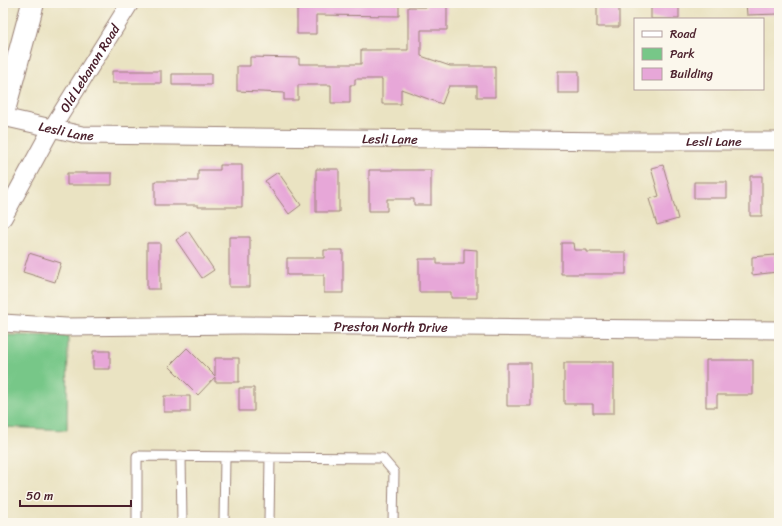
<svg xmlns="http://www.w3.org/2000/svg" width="782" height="526" font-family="Sriracha,sans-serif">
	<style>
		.green { fill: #77c788; stroke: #60735a }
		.building { fill: #e7a7d8 }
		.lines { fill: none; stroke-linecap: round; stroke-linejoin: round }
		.lane-casing { stroke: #9a8176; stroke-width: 11 }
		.street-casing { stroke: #9a8176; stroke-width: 19 }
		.secondary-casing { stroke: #9a8176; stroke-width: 24 }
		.lane { stroke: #fff; stroke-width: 9 }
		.street { stroke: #fff; stroke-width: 17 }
		.secondary { stroke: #fff; stroke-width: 22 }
		.labels { text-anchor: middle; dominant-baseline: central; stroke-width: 3; stroke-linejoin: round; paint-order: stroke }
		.street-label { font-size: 13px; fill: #4a1f2b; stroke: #fbf7ec }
	</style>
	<rect width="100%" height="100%" fill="#fbf7ec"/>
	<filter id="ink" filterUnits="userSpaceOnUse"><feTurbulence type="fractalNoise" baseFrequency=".025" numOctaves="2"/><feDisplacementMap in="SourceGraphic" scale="8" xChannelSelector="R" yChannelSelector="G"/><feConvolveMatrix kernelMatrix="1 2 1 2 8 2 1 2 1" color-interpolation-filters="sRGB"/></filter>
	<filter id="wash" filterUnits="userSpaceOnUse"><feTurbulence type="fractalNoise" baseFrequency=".012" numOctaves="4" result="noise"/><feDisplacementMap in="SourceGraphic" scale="16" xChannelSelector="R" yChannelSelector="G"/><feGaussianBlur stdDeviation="0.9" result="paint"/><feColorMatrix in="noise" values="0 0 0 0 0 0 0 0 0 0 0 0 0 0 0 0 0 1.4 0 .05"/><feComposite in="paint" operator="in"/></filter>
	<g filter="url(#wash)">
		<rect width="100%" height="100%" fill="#eae3c2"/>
		<path class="green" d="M3,335L68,336L67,430L3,427Z"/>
		<g id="blocks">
			<path class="building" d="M297,3H399V16L316,15V34H297Z
				M427,3H447V30H421V56L450,66H495V97H477V86H449L442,104L401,89V104H382V79H355V85H350V103H331V85H298V100H284V93L237,91V66H250V57L299,58V64H361V50H408V7H427Z
				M597,3H619V27H597Z
				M651,3H679V19H651Z
				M746,3H779V14L747,15Z
				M112,71H161V83H112Z
				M558,71H579V93H558Z
				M172,74H211V85H172Z
				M220,165H242V207H198V205H155V181H198V170H220Z
				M663,165L678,219L657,225L649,199L659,196L651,168Z
				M316,169H339V212H316Z
				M369,170H431V205H414V199H387V211H369Z
				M278,172L301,205L289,214L265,181Z
				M67,173H112V185H67Z
				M750,176H762V216H750Z
				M694,182H727V198H694Z
				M188,231L214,270L202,278L176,240Z
				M229,237H250V287H229Z
				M147,243H160V289H147Z
				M561,243H573L574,250H587V252H626V274H561Z
				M464,249L477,250V298H451V292H419V259H437V264H464Z
				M324,250H343V293H324V275H287V258H324Z
				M29,253L61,263L55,282L23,272Z
				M775,255L777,272L752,275V257Z
				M187,348L215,376V358H239V382H215V377L198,395L169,366Z
				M93,351H110V369H93Z
				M706,360H753V395H717V407H706Z
				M592,362H614V413H593V404H564V363H592Z
				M507,363H531V406H507Z
				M239,388H254V411H239Z
				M164,396H190V412H164Z"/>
		</g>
	</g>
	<g filter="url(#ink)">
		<use href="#blocks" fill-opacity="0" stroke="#9a8176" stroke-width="1"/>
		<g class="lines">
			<defs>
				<path id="lane" d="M181,456L182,523
					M137,523V456L382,458L394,472L393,523
					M224,523L225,457
					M269,523L270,457"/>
				<g id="street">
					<path id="s1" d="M3,117L82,135L616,141H779"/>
					<path id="s2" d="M3,218L52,128L130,3"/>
					<path id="s3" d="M3,323L66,327L242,325L779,330"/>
				</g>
				<path id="secondary" d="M3,114L33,3"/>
			</defs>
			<use href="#lane" class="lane-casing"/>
			<use href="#street" class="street-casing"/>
			<use href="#secondary" class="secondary-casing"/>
			<use href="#lane" class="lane"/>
			<use href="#street" class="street"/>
			<use href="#secondary" class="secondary"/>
		</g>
	</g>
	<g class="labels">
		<g class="street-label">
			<text stroke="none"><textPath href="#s2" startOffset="173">Old Lebanon Road</textPath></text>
			<text stroke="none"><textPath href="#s1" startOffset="65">Lesli Lane</textPath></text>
			<text stroke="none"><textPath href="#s1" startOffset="389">Lesli Lane</textPath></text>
			<text stroke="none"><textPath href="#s1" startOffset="713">Lesli Lane</textPath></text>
			<text stroke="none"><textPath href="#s3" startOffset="388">Preston North Drive</textPath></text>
		</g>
	</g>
	<rect width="782" height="526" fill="none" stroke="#fbf7ec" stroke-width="16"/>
	<rect x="634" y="18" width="130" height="72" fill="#fbf7ec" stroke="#b4a19f"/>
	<rect x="642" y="31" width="20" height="6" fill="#ffffff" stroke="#b4a19f"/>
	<text x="670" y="38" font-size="12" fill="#4a1f2b">Road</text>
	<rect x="642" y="48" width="20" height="12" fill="#77c788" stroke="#b4a19f"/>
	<text x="670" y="58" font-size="12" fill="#4a1f2b">Park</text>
	<rect x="642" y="68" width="20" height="12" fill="#e7a7d8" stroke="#b4a19f"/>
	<text x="670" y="78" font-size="12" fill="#4a1f2b">Building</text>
	<path d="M20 500v6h111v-6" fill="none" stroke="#4a1f2b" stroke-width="2"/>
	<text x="26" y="500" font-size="12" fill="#4a1f2b" stroke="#fbf7ec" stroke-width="3" paint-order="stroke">50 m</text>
</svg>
